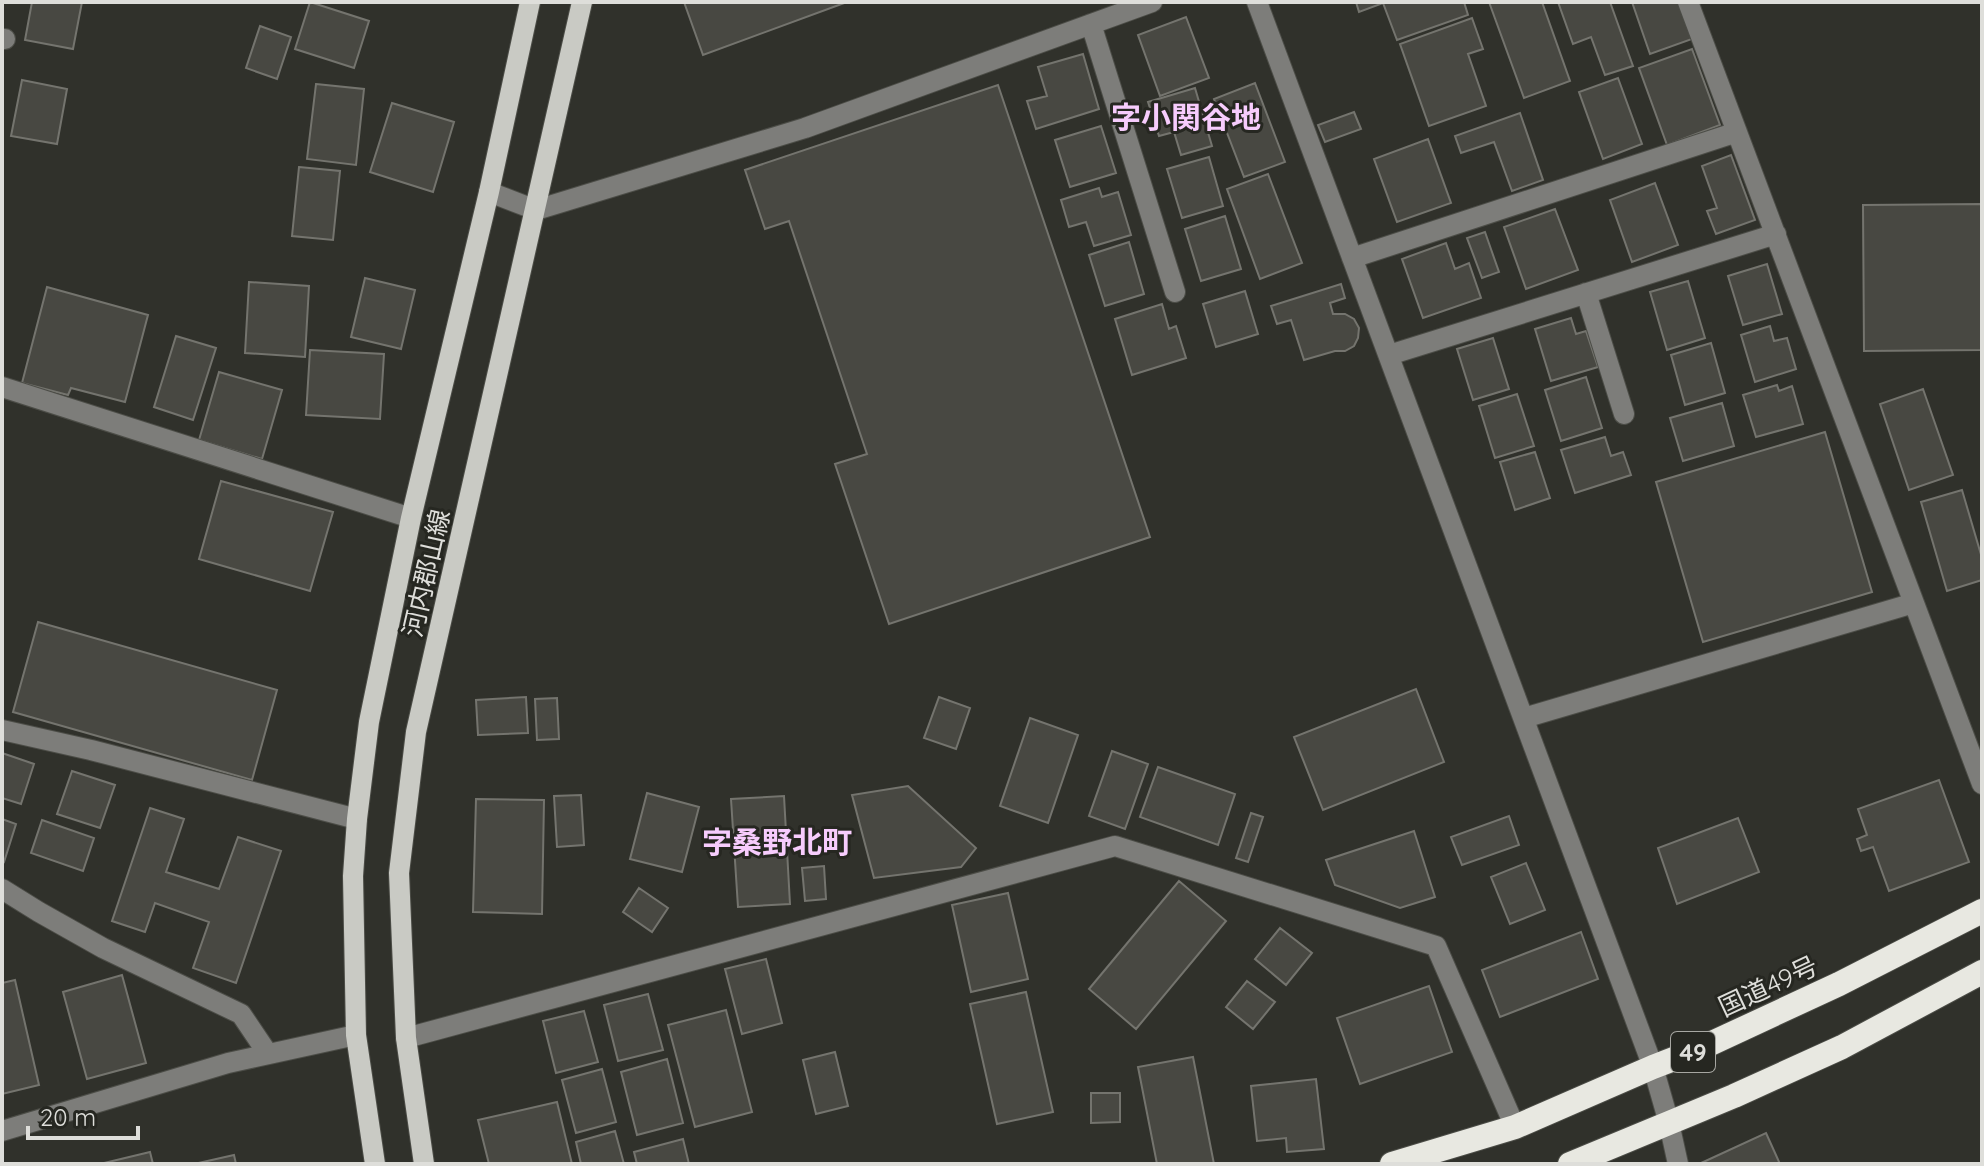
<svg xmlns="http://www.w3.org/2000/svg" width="1984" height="1166" font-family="Quicksand,'Noto Sans JP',sans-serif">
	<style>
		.building { fill: #484842; stroke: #74746e; stroke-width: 2 }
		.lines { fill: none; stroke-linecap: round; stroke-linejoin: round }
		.minor-casing { stroke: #4c4d47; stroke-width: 22 }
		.major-casing { stroke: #4c4d47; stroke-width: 22 }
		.highway-casing { stroke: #4c4d47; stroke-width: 26 }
		.minor { stroke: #7d7d7a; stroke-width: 20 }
		.major { stroke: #c9cac4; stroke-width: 20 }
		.highway { stroke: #e8e8e1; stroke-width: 24 }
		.labels { text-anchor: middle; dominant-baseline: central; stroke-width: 6; stroke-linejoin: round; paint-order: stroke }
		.shield { fill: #262721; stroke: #a7a7a2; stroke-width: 2 }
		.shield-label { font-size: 24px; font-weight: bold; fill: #dededa }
		.street-label { font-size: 26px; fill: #dededa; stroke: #262721 }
		.quarter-label { font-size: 30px; font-weight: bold; fill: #f7ccfd; stroke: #262721 }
	</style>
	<rect width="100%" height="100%" fill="#30312b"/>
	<path class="building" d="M32,2H82L73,49L25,40Z
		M310,2L369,21L354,68L295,49Z
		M684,2H847L703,55Z
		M1356,2H1464L1468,15L1397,40L1383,3L1359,12Z
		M1489,2H1542L1570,81L1524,98Z
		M1558,2H1610L1633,66L1605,75L1591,37L1573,44Z
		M1632,2H1679L1692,39L1650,54Z
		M1186,17L1209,78L1160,96L1138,35Z
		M1472,18L1483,49L1468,54L1486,106L1429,126L1400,44Z
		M260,26L291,37L277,79L246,68Z
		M1692,49L1720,125L1667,145L1639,68Z
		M1083,54L1099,109L1036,129L1027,101L1047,96L1038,67Z
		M1618,78L1642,144L1603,159L1579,92Z
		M22,80L67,89L57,144L11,136Z
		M1255,83L1285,162L1244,177L1214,99Z
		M316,84L364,89L356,165L307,159Z
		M998,85L1150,537L889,624L835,464L867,454L789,221L765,229L745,170Z
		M1195,88L1212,146L1181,155L1174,132L1159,136L1148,102Z
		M392,103L454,122L433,192L370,172Z
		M1354,112L1361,129L1325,142L1318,125Z
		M1520,113L1543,180L1512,191L1494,142L1461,153L1455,136Z
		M1101,126L1116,173L1070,187L1055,140Z
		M1428,139L1451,203L1397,222L1374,159Z
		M1731,155L1755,220L1716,234L1707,211L1717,208L1702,166Z
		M1209,157L1223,206L1182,218L1167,169Z
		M299,167L340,171L333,240L292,236Z
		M1268,174L1302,263L1260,279L1227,189Z
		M1655,183L1678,245L1632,262L1610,200Z
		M1099,188L1102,197L1118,192L1131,235L1094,246L1086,222L1069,227L1061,200Z
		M1982,204V350L1864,351L1863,205Z
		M1555,209L1578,270L1526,289L1504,227Z
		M1225,216L1241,269L1201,281L1185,229Z
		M1485,232L1499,272L1482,278L1467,238Z
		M1129,242L1144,294L1105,306L1089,255Z
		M1446,243L1455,269L1469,263L1481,298L1423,318L1402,259Z
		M1767,264L1782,314L1743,325L1728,276Z
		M365,278L415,290L401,349L351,337Z
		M1688,281L1705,338L1667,350L1650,292Z
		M249,282L309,286L305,357L245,353Z
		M1341,284L1345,298L1330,303L1333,314H1345L1354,319L1359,328L1358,338L1354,346L1345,351H1335L1304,360L1291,320L1277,324L1271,306Z
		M47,287L148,315L125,402L71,388L68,395L22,383Z
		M1245,291L1258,334L1216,347L1203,304Z
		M1162,304L1169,329L1176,326L1186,358L1132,375L1115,319Z
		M1571,318L1576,334L1586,331L1598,367L1551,381L1535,329Z
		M1770,326L1774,341L1787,338L1796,369L1755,382L1741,335Z
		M176,336L216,348L193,420L154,407Z
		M1493,338L1509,389L1473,400L1457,349Z
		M1711,343L1725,393L1685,405L1671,355Z
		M310,350L384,354L380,419L306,415Z
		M219,372L282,390L262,459L199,440Z
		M1586,377L1602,428L1561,441L1545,390Z
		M1777,385L1779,391L1792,386L1803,424L1756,437L1743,395Z
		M1923,389L1953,475L1909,490L1880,404Z
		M1517,394L1534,446L1495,458L1479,406Z
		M1722,403L1734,446L1683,461L1670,418Z
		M1825,432L1872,592L1703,642L1656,482Z
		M1605,437L1611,456L1623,452L1631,475L1575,493L1561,450Z
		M1535,452L1550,498L1515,510L1500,462Z
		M221,481L333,512L310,591L199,559Z
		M1962,490L1982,558V580L1947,591L1921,502Z
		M38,622L277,690L252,780L13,712Z
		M1416,689L1444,762L1323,810L1294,737Z
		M526,697L528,733L478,735L476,700Z
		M939,697L970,708L956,749L924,738Z
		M557,698L559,739L537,740L535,699Z
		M1030,718L1078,735L1048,823L1000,806Z
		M1112,751L1148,764L1125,829L1089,816Z
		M2,753L34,764L21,804L2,798Z
		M1158,767L1235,794L1218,845L1140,817Z
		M72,771L115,785L100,828L57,814Z
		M1939,780L1969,862L1889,891L1873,847L1861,851L1857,839L1867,835L1858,809Z
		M908,786L976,848L961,867L874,878L852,795Z
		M647,793L699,807L682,872L630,859Z
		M581,795L584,845L557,847L554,796Z
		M784,796L790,904L738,907L731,799Z
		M476,799L544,800L542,914L473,912Z
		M150,808L184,819L166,872L219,889L238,837L281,851L236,983L193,968L209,922L155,903L145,932L112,921Z
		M1251,813L1263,817L1248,862L1236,858Z
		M1509,816L1519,845L1462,865L1451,837Z
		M1738,818L1759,872L1677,904L1658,848Z
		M2,819L16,824L4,862L2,861Z
		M42,820L94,838L83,871L31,853Z
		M1414,831L1435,897L1400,908L1335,885L1326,860Z
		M1526,863L1545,910L1510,924L1491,877Z
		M824,866L826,899L805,901L802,868Z
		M1179,881L1226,921L1136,1029L1089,989Z
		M639,888L668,908L652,932L623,912Z
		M1008,893L1028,979L971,992L952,905Z
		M1280,928L1312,953L1286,985L1255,959Z
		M1581,932L1598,979L1500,1017L1482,970Z
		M766,959L782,1023L742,1034L725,969Z
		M122,975L146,1063L87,1079L63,992Z
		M15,980L39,1085L2,1094V983Z
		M1247,981L1275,1002L1253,1029L1226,1007Z
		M1429,986L1452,1052L1360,1084L1337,1018Z
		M1026,992L1053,1112L997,1124L970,1004Z
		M648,994L663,1050L618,1061L604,1005Z
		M726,1010L752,1112L695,1127L668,1025Z
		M584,1011L598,1062L556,1073L543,1021Z
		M835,1052L848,1106L816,1114L803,1060Z
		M1193,1057L1214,1164H1157L1138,1067Z
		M667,1059L683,1123L637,1135L621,1072Z
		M602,1069L616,1122L576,1133L562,1080Z
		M1316,1079L1324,1149L1287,1152L1286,1138L1257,1141L1251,1086Z
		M1091,1093H1120V1122L1091,1123Z
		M557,1102L572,1164H489L478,1120Z
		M615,1131L624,1164H581L576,1142Z
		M1766,1133L1780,1164H1699Z
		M683,1139L689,1164H637L634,1152Z
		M150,1152L153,1164H100Z
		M234,1155L236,1164H194Z"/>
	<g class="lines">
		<defs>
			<path id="minor" d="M1257,2L1653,1067L1669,1123L1678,1164
				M1688,2L1982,784
				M1091,24L1175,292
				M2,39H5
				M489,192L536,210L805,128L1152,2
				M1352,258L1737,132
				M1586,293L1624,414
				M1389,355L1776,234
				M2,387L411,518
				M1524,718L1914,603
				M2,730L91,750L357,819
				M2,889L39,912L103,948L241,1014L268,1054
				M406,1038L1115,846L1436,946L1515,1127
				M2,1131L228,1063L356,1035"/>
			<path id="major" d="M375,1164L356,1035L353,876L357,819L369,722L411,518L489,192L530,2
				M424,1164L406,1038L399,873L416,732L582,2"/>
			<path id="highway" d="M1392,1164L1515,1127L1653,1067L1697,1050L1839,984L1982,911
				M1570,1164L1734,1096L1842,1047L1982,972"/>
		</defs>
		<use href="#minor" class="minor-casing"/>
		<use href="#major" class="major-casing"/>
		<use href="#highway" class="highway-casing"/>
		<use href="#minor" class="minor"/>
		<use href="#major" class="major"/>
		<use href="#highway" class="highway"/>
	</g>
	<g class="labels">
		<rect class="shield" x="1671" y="1032" width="44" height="40" rx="6"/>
		<g class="shield-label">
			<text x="1693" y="1052">49</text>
		</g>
		<g class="street-label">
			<text transform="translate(426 573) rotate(-77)">河内郡山線</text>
			<text transform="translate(1768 986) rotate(-25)">国道49号</text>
		</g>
		<g class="quarter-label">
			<text x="1186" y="117">字小関谷地</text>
			<text x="777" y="842">字桑野北町</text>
		</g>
	</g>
	<rect width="1984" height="1166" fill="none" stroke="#dededa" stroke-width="8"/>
	<path d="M28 1126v12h110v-12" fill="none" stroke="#dededa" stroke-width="4"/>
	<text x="40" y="1126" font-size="24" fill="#dededa" stroke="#262721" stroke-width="6" paint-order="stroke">20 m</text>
</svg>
